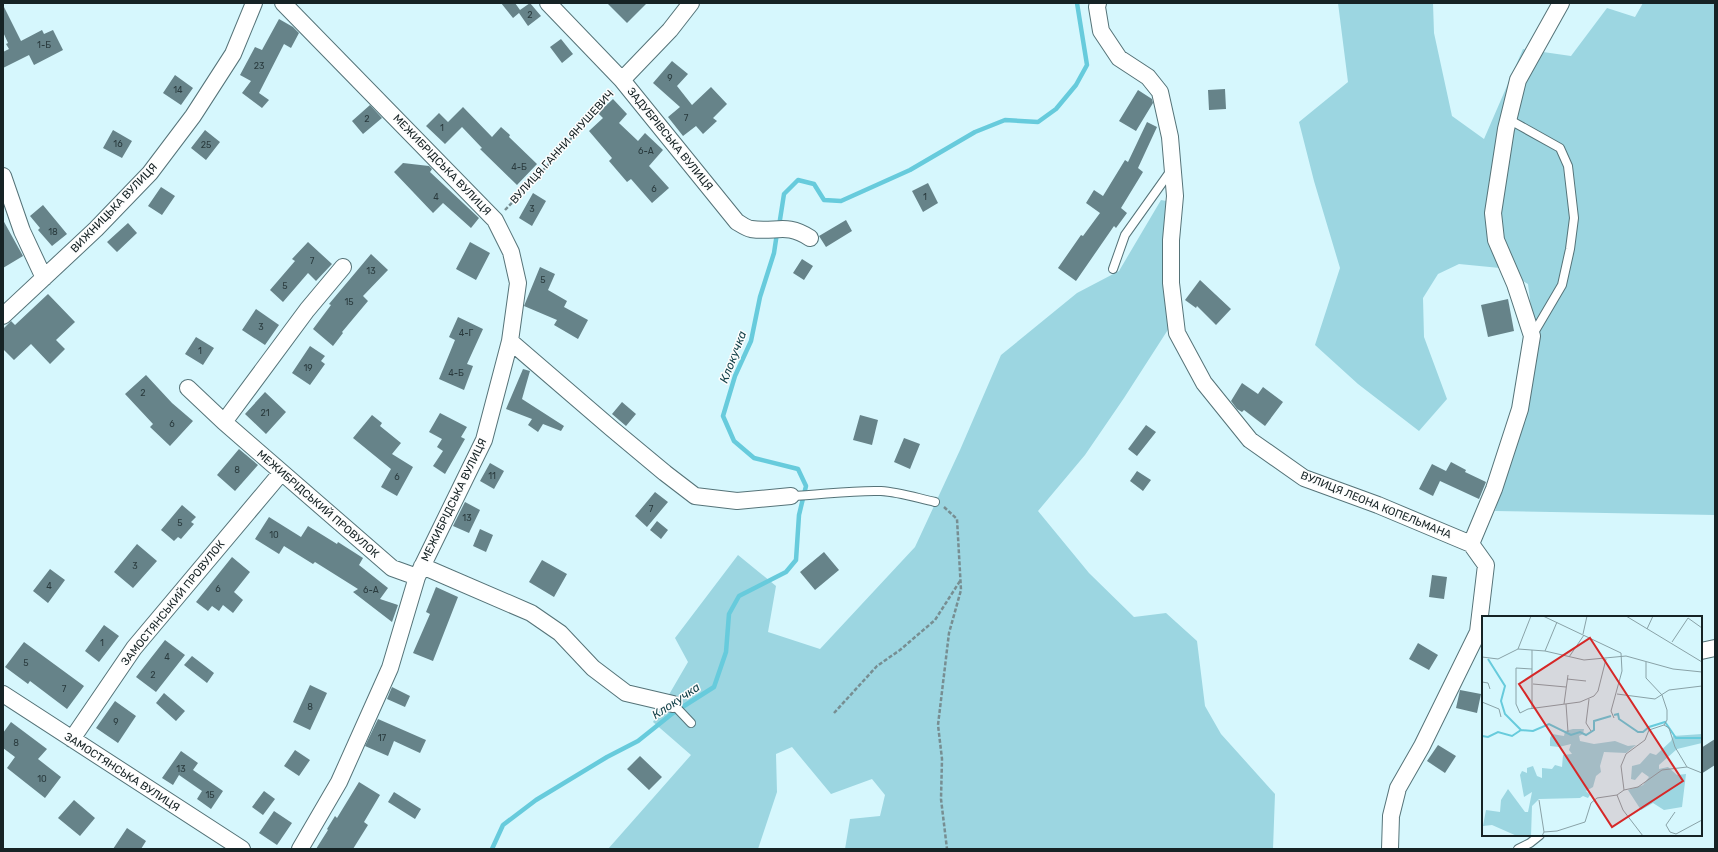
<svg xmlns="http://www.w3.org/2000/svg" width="1718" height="852" font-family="Rubik,sans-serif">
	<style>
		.green { fill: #9cd6e1 }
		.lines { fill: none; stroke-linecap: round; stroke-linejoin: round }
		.stream { stroke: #67cbdc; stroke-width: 4.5 }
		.building { fill: #668389 }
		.service-casing { stroke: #557378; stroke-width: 10 }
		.minor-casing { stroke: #557378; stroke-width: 18 }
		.path { stroke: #778e92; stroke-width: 2.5; stroke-dasharray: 4 2; stroke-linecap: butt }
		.service { stroke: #fff; stroke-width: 8 }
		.minor { stroke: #fff; stroke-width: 16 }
		.labels { text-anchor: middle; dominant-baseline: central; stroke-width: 3; stroke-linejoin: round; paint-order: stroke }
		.number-label { font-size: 9px; fill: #2a3b3e }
		.street-label { font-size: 11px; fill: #162325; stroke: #fdfdfd }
		.water-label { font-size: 12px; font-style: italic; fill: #15434b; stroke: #fdfdfd }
		.inset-river { fill: none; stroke: #67cbdc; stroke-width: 2 }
		.inset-road { fill: none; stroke: #89a2a7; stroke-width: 1 }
		.view { fill: #d62828; fill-opacity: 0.15; stroke: #d62828; stroke-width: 2 }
		.inset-edge { fill: none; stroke: #162325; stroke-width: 2 }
	</style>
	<rect width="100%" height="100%" fill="#d6f7fd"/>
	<path class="green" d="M1338,3H1433L1434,33L1452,116L1484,139L1523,49L1571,56L1607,8L1635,17L1643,3H1715V515L1495,511L1537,355L1528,284L1500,268L1459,264L1438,274L1423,298L1424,337L1447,399L1419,431L1358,384L1315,345L1340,268L1314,181L1299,122L1348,82Z
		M1161,200L1172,202L1171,325L1124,398L1085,455L1038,511L1089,573L1134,617L1166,613L1197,641L1205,706L1221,734L1275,794L1273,849H845L850,819L880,816L885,795L872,779L831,794L792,747L776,754L777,792L758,849H608L691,755L653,722L688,662L675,638L738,555L776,586L768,632L820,649L915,547L960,450L1001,355L1077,293L1119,271Z"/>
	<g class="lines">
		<path class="stream" d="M779,226L784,194L798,180L814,184L824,200L841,201L910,170L975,132L1005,120L1038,122L1056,109L1076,85L1087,65L1077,3
			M492,849L503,825L536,800L607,757L638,741L673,713L714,687L726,652L729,614L739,596L786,572L796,560L799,515L806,486L798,469L754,458L734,441L723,416L735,376L751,341L760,297L774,253L777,233"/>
	</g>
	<path class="building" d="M501,3H515L520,10L530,3L541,16L528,26L519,13L513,18Z
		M607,3H647L627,23Z
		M3,5L21,41L42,30L44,34L53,30L63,50L34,65L29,55L3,68V52L9,49L6,44L8,43L3,32Z
		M279,19L293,27L299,33L291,48L284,44L259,93L269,100L262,108L242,93L251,81L240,75L255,47L262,50Z
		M561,39L573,54L562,63L550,47Z
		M672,61L688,74L677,86L692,105L711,87L727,104L713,118L717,121L703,134L696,126L683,136L668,117L680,107L653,83Z
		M175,75L193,88L181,105L163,93Z
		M1225,89L1226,109L1209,110L1208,90Z
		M1138,90L1152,99L1153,103L1136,131L1119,121Z
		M613,99L627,114L619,123L638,141L645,133L663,150L649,166L669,188L652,203L631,179L627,182L609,161L612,158L589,131L603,118L598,113Z
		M370,105L382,118L363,134L352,121Z
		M463,107L492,137L501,127L510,135L509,137L537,164L517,185L480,149L482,148L462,127L445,144L426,126L439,113L448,122Z
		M1147,122L1157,127L1138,168L1143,172L1121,208L1127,213L1116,228L1114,226L1076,281L1058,268L1081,235L1083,236L1100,213L1086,203L1094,190L1103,196L1125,160L1128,162Z
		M113,130L132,141L122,158L103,148Z
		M205,130L220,142L206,160L191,148Z
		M403,163L429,166L432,169L430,172L479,218L471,228L443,203L433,213L394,172Z
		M928,183L938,203L923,212L912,191Z
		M161,187L175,196L162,215L148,206Z
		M533,193L546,201L532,226L519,218Z
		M43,205L67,234L52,246L38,230L40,228L30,216Z
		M3,220L23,256L3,268Z
		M846,220L852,231L826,247L819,236Z
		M128,223L137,233L117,252L107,242Z
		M308,242L332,264L316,281L308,273L283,302L270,290L295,261L292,259Z
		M470,242L490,253L476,280L456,269Z
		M371,254L388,270L363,296L368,301L342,332L343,333L333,346L313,329L331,305L329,304Z
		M802,259L813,266L804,280L793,273Z
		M540,267L555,274L548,290L567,301L564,307L588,320L578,339L554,325L557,320L524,306Z
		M1200,280L1231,309L1216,325L1197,306L1196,308L1185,300Z
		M48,294L75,322L56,340L65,349L50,364L31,344L14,360L3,349V329L11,321L15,325Z
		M1508,299L1514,331L1488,337L1481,305Z
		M256,309L279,325L265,345L242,330Z
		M458,317L483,329L467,364L473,366L464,390L439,379L455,340L449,337Z
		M196,337L214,348L203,365L185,354Z
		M310,346L325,356L321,361L325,364L310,385L292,373Z
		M523,369L530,371L522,399L564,426L561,431L543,424L538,432L528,425L532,419L506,409Z
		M146,375L172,403L193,421L170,446L150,427L153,424L125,394Z
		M1242,383L1258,394L1263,387L1283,402L1265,426L1244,410L1242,412L1237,409L1231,401Z
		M265,392L286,412L266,434L245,414Z
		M622,402L636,414L626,426L612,414Z
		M440,413L467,427L461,437L465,439L445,474L433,466L443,451L437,447L442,439L429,432Z
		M372,415L382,423L380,426L401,443L392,454L413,467L397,496L381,487L391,469L353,438Z
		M860,415L878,420L872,445L853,440Z
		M1146,425L1156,432L1137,456L1128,449Z
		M904,438L920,444L910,469L894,462Z
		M239,449L258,465L235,491L217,475Z
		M1451,462L1466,470L1465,472L1486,482L1479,499L1440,481L1433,496L1419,489L1432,464L1446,471Z
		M490,463L504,471L494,489L480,481Z
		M1137,471L1151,480L1143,491L1130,481Z
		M655,492L668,502L647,527L635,516Z
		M465,502L480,510L469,533L453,526Z
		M182,505L196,517L191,522L194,524L181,539L178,537L174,541L161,530Z
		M269,517L301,537L308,526L337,544L338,542L363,558L359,565L388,588L380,599L398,605L392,622L353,592L358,589L315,562L313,564L284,546L279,554L255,539Z
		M657,521L668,530L661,539L650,530Z
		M480,529L493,535L486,552L473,546Z
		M137,544L157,561L133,588L114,572Z
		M824,552L839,570L815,590L800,572Z
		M232,557L250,572L234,592L243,600L233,613L223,605L219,611L212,606L208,611L196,602Z
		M542,560L567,574L554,597L529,582Z
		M50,569L65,580L48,603L33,591Z
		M1432,575L1447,577L1444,599L1429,597Z
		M436,587L458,597L433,661L413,653L430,614L426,612Z
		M104,625L119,636L99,662L85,651Z
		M165,640L185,655L156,692L136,677Z
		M24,642L84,686L67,709L30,681L28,684L5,667Z
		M1418,643L1438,655L1429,670L1409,659Z
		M192,656L214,673L207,683L184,665Z
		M310,685L327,693L310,730L293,722Z
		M392,687L410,696L405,707L387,699Z
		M1460,690L1481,694L1477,713L1456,708Z
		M164,693L185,711L176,721L156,703Z
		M115,701L136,716L118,743L96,728Z
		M378,719L426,740L420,753L394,741L388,756L365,746Z
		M11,722L47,749L38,759L61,777L45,798L7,768L15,757L3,748V733Z
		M1715,739V765L1701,774V748Z
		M1438,745L1456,756L1445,773L1427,761Z
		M295,750L310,760L299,776L284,766Z
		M181,751L198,763L193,770L223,791L211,809L197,799L202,791L179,775L173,785L162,778Z
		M640,756L662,777L649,790L627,769Z
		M359,782L380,795L364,822L368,825L353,849H316L328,830L327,829L335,816L337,818Z
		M264,791L275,799L263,815L252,807Z
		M394,792L421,809L415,819L388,802Z
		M74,800L95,818L80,836L58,818Z
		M274,811L292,823L277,845L259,833Z
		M127,828L146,841L141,849H113Z"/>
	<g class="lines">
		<defs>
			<path id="service" d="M1508,119L1560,148L1568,166L1574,218L1570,249L1562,285L1532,336
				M1113,269L1125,235L1172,169
				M791,496C821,495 850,490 881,491C899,492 917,498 935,502
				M673,704L691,723
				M1518,849L1530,843L1540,835"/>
			<path id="minor" d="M283,3L495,220L511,252L518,283L510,341L484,440L417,577L390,668L339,782L300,849
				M548,3L622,80L737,222C741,224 746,228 751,229C776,233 786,222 810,238
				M1098,3L1097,7L1101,31L1119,58L1148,77L1160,92L1170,137L1175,196L1171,240V283L1177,333L1204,383L1250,440L1304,478L1378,505L1471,544
				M622,80L670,30L691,3
				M3,176L22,231L44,278
				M3,316L96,229L150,173L193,116L233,54L254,3
				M510,341L611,428L665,473L695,496L737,501L791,496
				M188,388L224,422L392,568L417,577
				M224,422L307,310L343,267
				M1471,544L1494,489L1520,409L1532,336L1515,284L1496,240L1493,213L1506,129L1518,80L1561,3
				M422,566L531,613L560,633L593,668L626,693L673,704
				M1701,651L1715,648
				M3,694L242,849
				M72,739L134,648L281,473
				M1390,849L1391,816L1398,788L1422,746L1478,632L1486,565L1471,544"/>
		</defs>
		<use href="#service" class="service-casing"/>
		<use href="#minor" class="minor-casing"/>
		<path class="path" d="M505,210L548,165L612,91
			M944,507L957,519L961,590L949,633L938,725L942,759L941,799L947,849
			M834,713L877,666L900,650L935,620L960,581"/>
		<use href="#service" class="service"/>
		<use href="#minor" class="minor"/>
	</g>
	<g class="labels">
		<g class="number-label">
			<text x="530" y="15">2</text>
			<text x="44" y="45">1-Б</text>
			<text x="259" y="66">23</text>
			<text x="670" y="78">9</text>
			<text x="178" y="90">14</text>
			<text x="686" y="118">7</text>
			<text x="367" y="119">2</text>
			<text x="442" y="128">1</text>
			<text x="118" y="144">16</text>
			<text x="206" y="145">25</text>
			<text x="646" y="151">6-А</text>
			<text x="519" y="167">4-Б</text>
			<text x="654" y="189">6</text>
			<text x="436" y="197">4</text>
			<text x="925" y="197">1</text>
			<text x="532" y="209">3</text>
			<text x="53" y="232">18</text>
			<text x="312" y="261">7</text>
			<text x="371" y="271">13</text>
			<text x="543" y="280">5</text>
			<text x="285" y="286">5</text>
			<text x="349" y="302">15</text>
			<text x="261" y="327">3</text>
			<text x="466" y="333">4-Г</text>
			<text x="200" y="351">1</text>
			<text x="308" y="368">19</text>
			<text x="456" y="373">4-Б</text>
			<text x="143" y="393">2</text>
			<text x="265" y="413">21</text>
			<text x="172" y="424">6</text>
			<text x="237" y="470">8</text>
			<text x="492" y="476">11</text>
			<text x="397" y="477">6</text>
			<text x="651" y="509">7</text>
			<text x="467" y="518">13</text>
			<text x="180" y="523">5</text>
			<text x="274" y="535">10</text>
			<text x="135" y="566">3</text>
			<text x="49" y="586">4</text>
			<text x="218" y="589">6</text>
			<text x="371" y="590">6-А</text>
			<text x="102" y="643">1</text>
			<text x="167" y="657">4</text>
			<text x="26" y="663">5</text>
			<text x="153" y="675">2</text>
			<text x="64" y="689">7</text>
			<text x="310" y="707">8</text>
			<text x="116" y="722">9</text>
			<text x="382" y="738">17</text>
			<text x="16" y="743">8</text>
			<text x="181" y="769">13</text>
			<text x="42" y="779">10</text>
			<text x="210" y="795">15</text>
		</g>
		<g class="street-label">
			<text transform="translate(670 139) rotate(51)">ЗАДУБРІВСЬКА ВУЛИЦЯ</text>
			<text transform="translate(562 147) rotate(-48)">ВУЛИЦЯ ГАННИ ЯНУШЕВИЧ</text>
			<text transform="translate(442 165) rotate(46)">МЕЖИБРІДСЬКА ВУЛИЦЯ</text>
			<text transform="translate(114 208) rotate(-46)">ВИЖНИЦЬКА ВУЛИЦЯ</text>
			<text transform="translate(454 500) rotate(-64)">МЕЖИБРІДСЬКА ВУЛИЦЯ</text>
			<text transform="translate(318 504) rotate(41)">МЕЖИБРІДСЬКИЙ ПРОВУЛОК</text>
			<text transform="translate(1376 505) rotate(22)">ВУЛИЦЯ ЛЕОНА КОПЕЛЬМАНА</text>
			<text transform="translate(173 603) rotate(-51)">ЗАМОСТЯНСЬКИЙ ПРОВУЛОК</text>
			<text transform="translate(122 772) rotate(33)">ЗАМОСТЯНСЬКА ВУЛИЦЯ</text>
		</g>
		<g class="water-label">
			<text transform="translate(733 357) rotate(-69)">Клокучка</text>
			<text transform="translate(676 701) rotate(-34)">Клокучка</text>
		</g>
	</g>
	<g transform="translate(1482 616)">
		<rect width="220" height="220" fill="#d6f7fd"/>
		<path d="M91,113H102L101,118L97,120L98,125L112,128L133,125L146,130L154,129L144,137L122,136L118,150L119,156L114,160L111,171L104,175L108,179L106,182L101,180L98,182L57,183L50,190L49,220H35L10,209L1,210L4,194L18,196L19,184L26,173L43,196H46L50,176L42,181L38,159L40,155L45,157V152L51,150L55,160L60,162V152L70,153L73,149L80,151L81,139L90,138L87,134L89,128L77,131L68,130V122L70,118L82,120L83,115ZM220,118V127L195,133L177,149V153L186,151L195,159L204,158L200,191L182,194L171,187L159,194L146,174L161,169L167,161L160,156L153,164L149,163L150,150L158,148L168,137L174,139L189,125L191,120Z" fill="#9cd6e1"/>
		<path class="inset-river" d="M6,43L23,70L19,85L23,98L39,114M132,99L136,98L137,103L156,116H161L167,111L183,106L194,122H220M0,120L6,121L16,116L30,120L39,114L51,115L67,108L89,119L98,116L104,119L112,114V105L129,100"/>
		<path class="inset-road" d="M61,0L139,37L140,55L129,95L132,102M144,0L220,46M165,13L171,0M101,18L105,0M190,26L206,2L220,12M36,33L49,0M50,34V93M63,35L75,6M0,41L16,43L36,33L63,35L102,44L144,40L191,53L220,56M87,41L102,19M164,46V62L180,79M50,53L34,52V88L38,97L46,93L98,86L112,80L116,75L124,43M85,63L104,65M0,66L6,67L8,73M51,68L84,71M135,78L173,83L187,74L220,70M107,83L104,107L109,115M0,86L17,93L19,101M82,88L86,59M84,88L86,116M182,109L187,112L193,131L205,151L220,157M142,174L139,150L144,138L163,124L167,114L182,109L185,104V94L180,79M135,179L141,194L161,220M57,184L62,216L60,220M193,196L184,209L188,216L194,218L220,204M62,216L75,215L103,206L109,187L115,182L135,179L142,174L156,171L180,154L205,151"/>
		<path class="view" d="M108,22L201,165L130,211L37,68Z"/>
		<rect width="220" height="220" class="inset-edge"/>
	</g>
	<rect width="1718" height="852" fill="none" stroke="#162325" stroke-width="8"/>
</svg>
